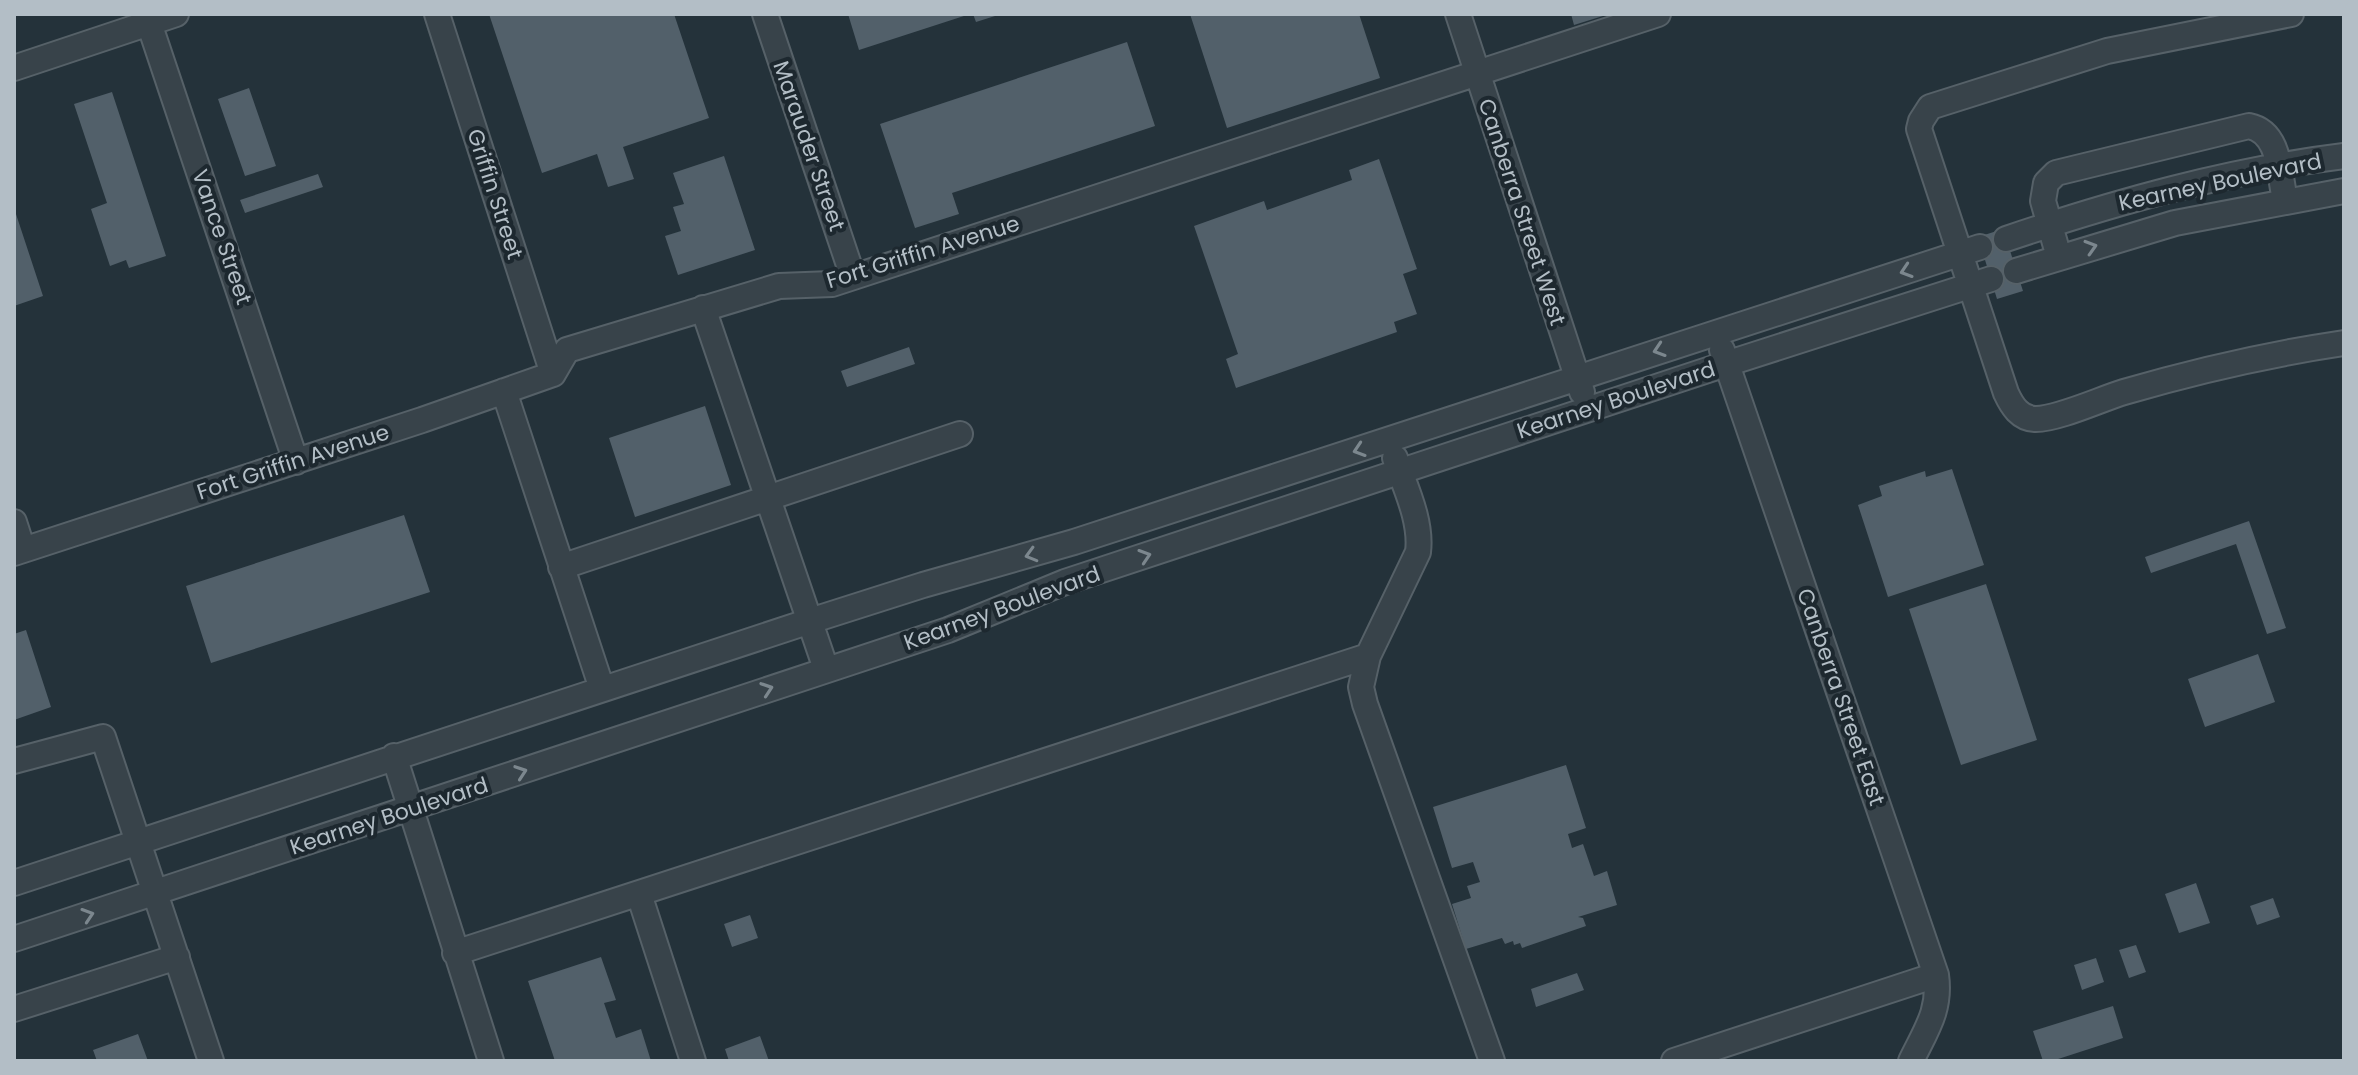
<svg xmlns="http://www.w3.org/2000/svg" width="2358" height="1075" font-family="Poppins,sans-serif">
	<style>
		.building { fill: #52606a }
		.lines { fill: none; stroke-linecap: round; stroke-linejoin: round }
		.minor-casing { stroke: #566168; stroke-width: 28 }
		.minor { stroke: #38434a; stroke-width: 24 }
		.oneway { stroke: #7c878e }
		.labels { text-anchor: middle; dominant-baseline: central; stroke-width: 8; stroke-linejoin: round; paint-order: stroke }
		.street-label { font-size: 22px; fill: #b3bec6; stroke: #1d282f }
	</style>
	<rect width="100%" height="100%" fill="#24323a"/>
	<path class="building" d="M489,14H674L709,118L623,147L634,179L608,187L597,154L542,173Z
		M848,14H967V15L859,50Z
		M973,14H994L995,16L976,22Z
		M1190,14H1359L1380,78L1227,128Z
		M1571,14H1605L1606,15L1574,25Z
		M1127,42L1155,126L952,193L959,214L915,228L880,124Z
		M249,88L276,166L245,176L218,99Z
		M112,92L166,256L129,268L126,260L110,266L91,209L107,203L74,104Z
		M724,156L755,250L678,275L665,236L681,231L673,207L684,204L673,173Z
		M1379,159L1417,269L1403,274L1417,314L1394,322L1397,332L1236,388L1226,359L1238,354L1194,226L1264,201L1267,210L1352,180L1349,170Z
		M318,174L323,187L245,213L240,200Z
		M15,211L43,296L14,306V212Z
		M2003,229L2023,291L1997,299L1978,237Z
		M909,347L915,364L847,387L841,371Z
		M705,406L731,485L635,517L609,438Z
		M1952,469L1984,565L1888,597L1858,505L1882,496L1879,486L1925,471L1926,477Z
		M404,515L430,592L211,663L186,586Z
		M2249,521L2286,628L2267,634L2236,544L2151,573L2145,557Z
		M1986,584L2037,740L1961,765L1909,609Z
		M26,630L51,707L14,720V634Z
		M2258,654L2275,702L2205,727L2188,679Z
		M1566,765L1586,828L1568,834L1572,848L1583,844L1594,876L1607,871L1617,905L1578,917L1583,918L1586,926L1522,948L1520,943L1514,945L1513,941L1505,944L1502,938L1466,949L1452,904L1471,898L1467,886L1480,882L1473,862L1452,868L1433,807Z
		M2196,883L2210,923L2179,933L2165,894Z
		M2273,898L2280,917L2257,925L2250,906Z
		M750,915L758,938L732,947L724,924Z
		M2136,945L2146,972L2129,978L2119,950Z
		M601,957L616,1000L604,1003L616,1038L641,1029L651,1061H555L528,981Z
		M2096,958L2104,982L2082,990L2074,965Z
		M1577,973L1584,990L1536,1007L1531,989Z
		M2113,1006L2123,1038L2052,1061H2043L2033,1031Z
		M138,1034L148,1061H97L93,1050Z
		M760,1036L769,1061H729L725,1049Z"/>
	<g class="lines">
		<defs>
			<path id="minor" d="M146,14L296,462
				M437,14L553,374
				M765,14L853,277
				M1458,14L1582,392
				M2291,14L2107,51L1930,107L1921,121L1919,129L2006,393C2012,406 2020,419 2036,419C2058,419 2101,399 2124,392C2196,371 2270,354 2344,343
				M14,68L176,14
				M2006,239C2116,202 2229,170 2344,156
				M2059,257L2043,201L2046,183L2056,173L2249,126C2280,132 2279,173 2285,200
				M2016,271L2175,223L2344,191
				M703,308L826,669
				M1722,350L1936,975C1941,1010 1926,1030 1911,1061
				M504,391L602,689
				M1395,458C1405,487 1422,521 1418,552L1368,656L1361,687L1365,704L1492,1061
				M14,522L23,550
				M14,553L422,420L553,374L567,350L779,286L832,284L1658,14
				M561,567L960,434
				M394,756L491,1061
				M14,761L103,737L211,1061
				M14,883L810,621L923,585L1074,542L1980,247
				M639,894L693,1061
				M14,939L948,630L1065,582L1726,364L1991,279
				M455,953L1368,656
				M14,1009L177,957
				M1674,1061L1936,975"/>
		</defs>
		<use href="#minor" class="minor-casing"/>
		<use href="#minor" class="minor"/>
	</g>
	<defs><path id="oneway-chevron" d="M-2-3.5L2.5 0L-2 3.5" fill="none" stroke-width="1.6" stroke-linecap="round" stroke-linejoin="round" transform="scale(2)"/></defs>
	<g class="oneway">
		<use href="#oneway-chevron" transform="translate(2091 247) rotate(-17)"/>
		<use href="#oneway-chevron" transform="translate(1906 271) rotate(162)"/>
		<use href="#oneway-chevron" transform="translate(1659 350) rotate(162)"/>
		<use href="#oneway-chevron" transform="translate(1359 450) rotate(162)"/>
		<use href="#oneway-chevron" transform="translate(1031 555) rotate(164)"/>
		<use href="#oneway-chevron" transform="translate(1145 556) rotate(-18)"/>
		<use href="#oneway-chevron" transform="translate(767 689) rotate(-19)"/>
		<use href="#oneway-chevron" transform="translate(521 772) rotate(-19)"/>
		<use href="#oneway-chevron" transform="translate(88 915) rotate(-18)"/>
	</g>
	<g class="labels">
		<g class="street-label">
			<text transform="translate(809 146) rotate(71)">Marauder Street</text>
			<text transform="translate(2220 182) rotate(-12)">Kearney Boulevard</text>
			<text transform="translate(495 194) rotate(72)">Griffin Street</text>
			<text transform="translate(1522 212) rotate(72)">Canberra Street West</text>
			<text transform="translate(222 237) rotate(71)">Vance Street</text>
			<text transform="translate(923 252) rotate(-17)">Fort Griffin Avenue</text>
			<text transform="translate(1616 400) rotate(-18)">Kearney Boulevard</text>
			<text transform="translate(293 462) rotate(-18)">Fort Griffin Avenue</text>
			<text transform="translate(1002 608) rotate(-20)">Kearney Boulevard</text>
			<text transform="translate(1841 697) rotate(71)">Canberra Street East</text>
			<text transform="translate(389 816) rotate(-18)">Kearney Boulevard</text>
		</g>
	</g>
	<rect width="2358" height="1075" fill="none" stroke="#b3bec6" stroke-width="32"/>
</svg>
